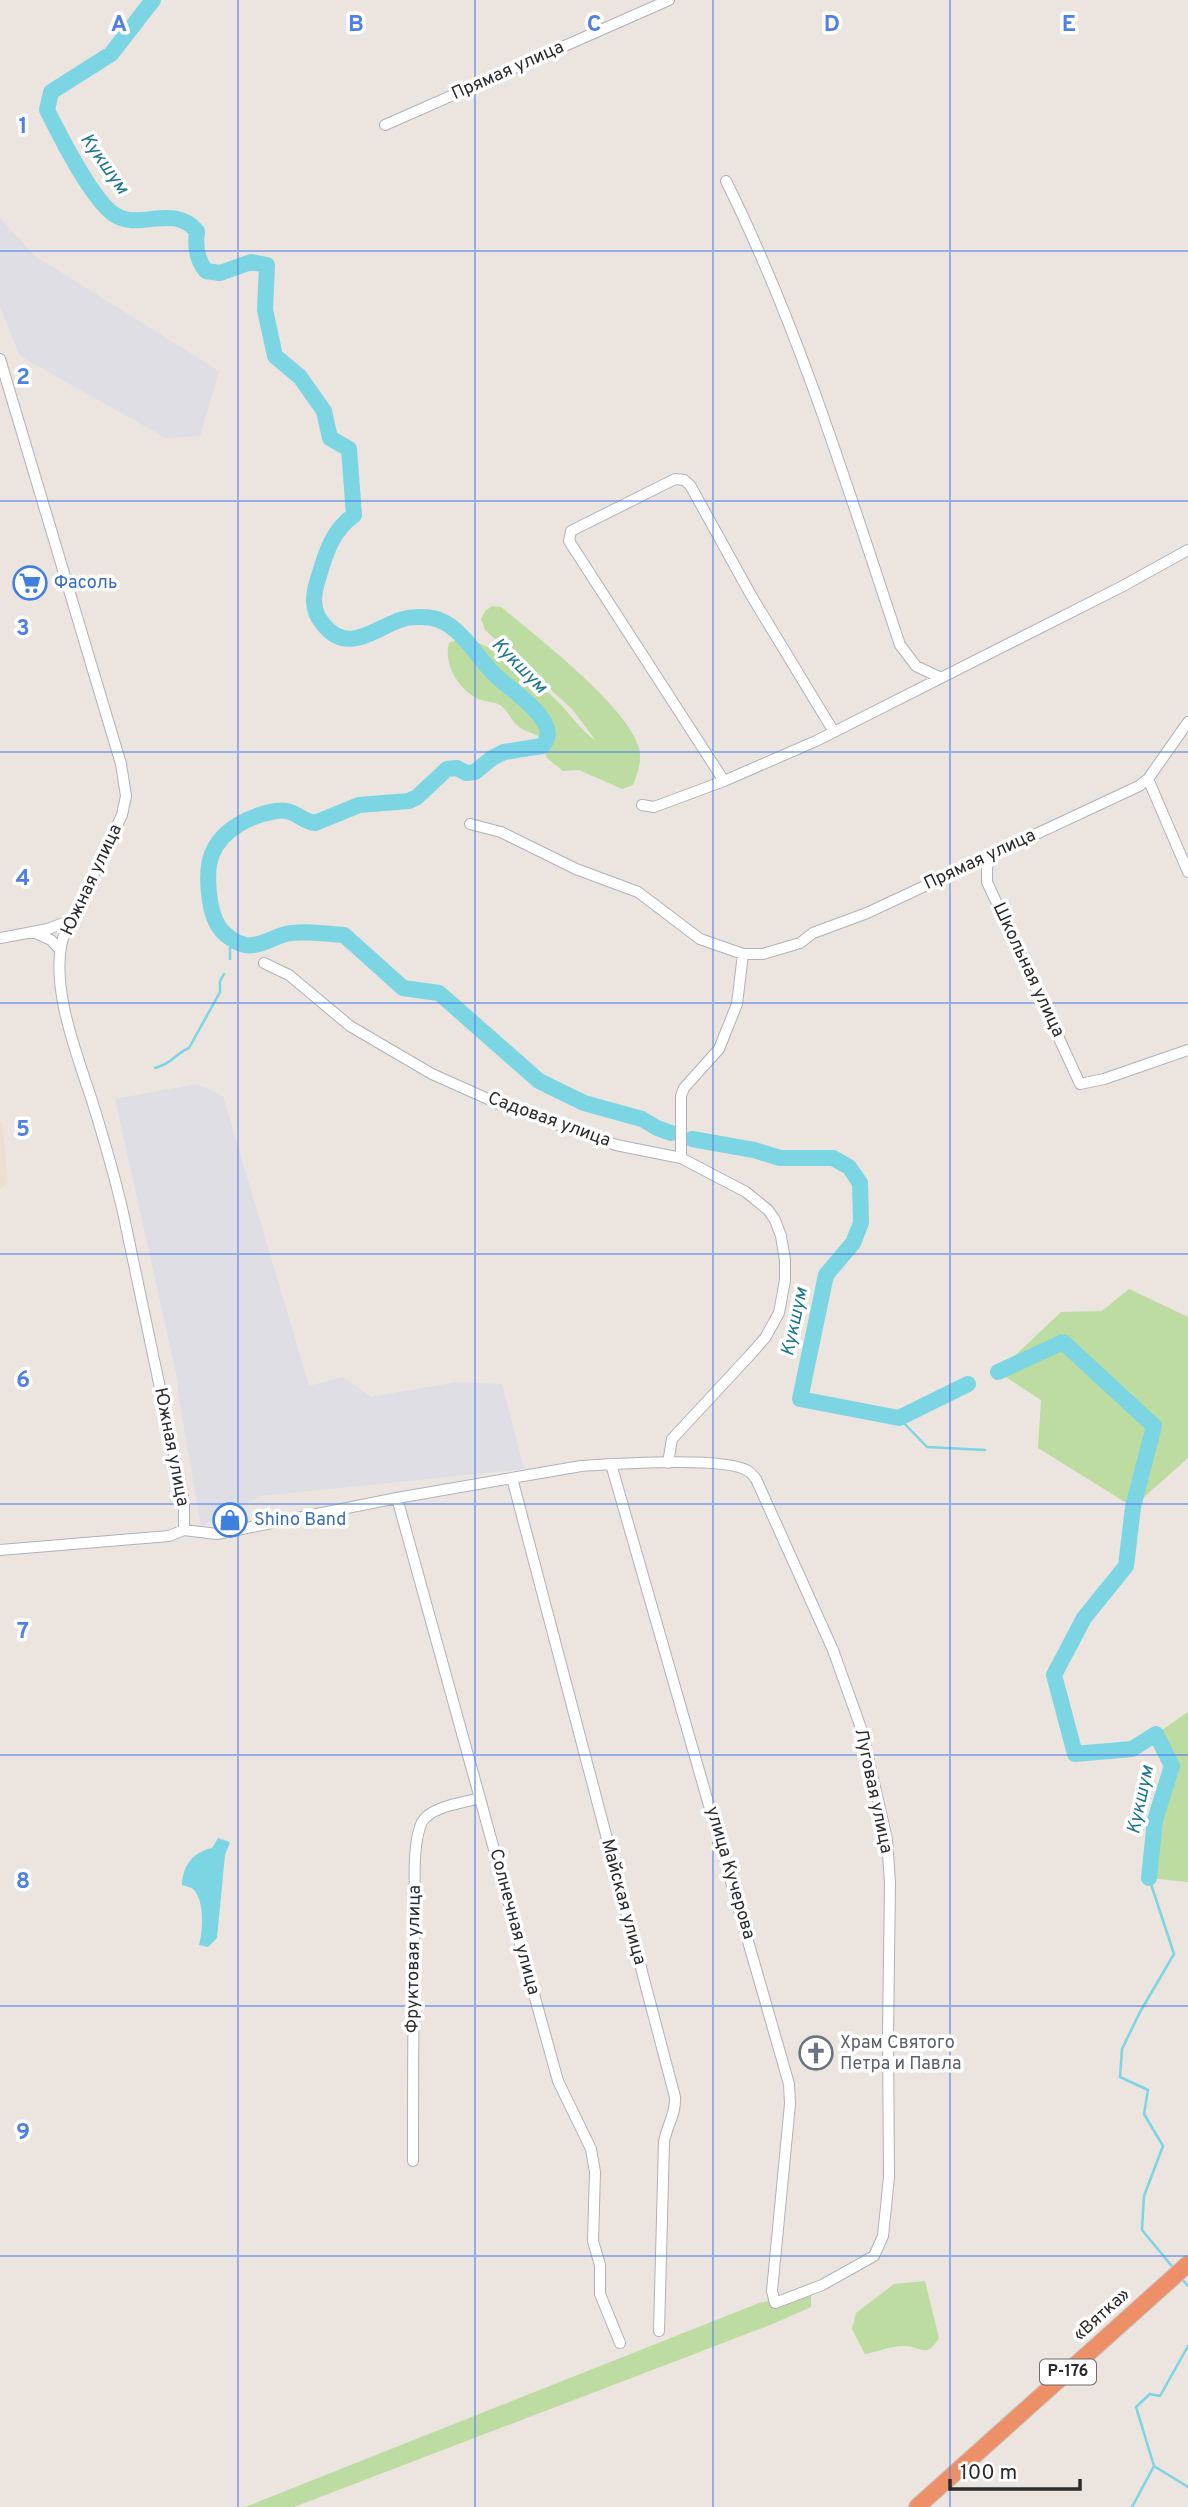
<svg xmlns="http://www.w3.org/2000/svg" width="1188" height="2507" font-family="Overpass,sans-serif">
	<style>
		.industrial { fill: #dfdee5 }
		.education { fill: #ebdfd0 }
		.green { fill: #bddca1 }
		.water { fill: #7cd5e3 }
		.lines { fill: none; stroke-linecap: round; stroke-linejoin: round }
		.stream { stroke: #7cd5e3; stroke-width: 2.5 }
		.river { stroke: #7cd5e3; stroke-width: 16 }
		.minor-casing { stroke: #afb2ba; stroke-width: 12 }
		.highway-casing { stroke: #c4c4c4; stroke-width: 18 }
		.minor { stroke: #fff; stroke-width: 10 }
		.highway { stroke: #ee9067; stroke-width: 16 }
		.grid { fill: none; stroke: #4f7fe8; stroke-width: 2; stroke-opacity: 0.55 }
		.labels { text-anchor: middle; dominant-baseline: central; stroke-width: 7; stroke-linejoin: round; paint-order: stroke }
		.shield { fill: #fff; stroke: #6b6b6b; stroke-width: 2 }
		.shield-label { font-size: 16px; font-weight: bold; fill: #2b2b2b }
		.street-label { font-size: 18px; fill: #2b2b2b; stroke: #fff }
		.shop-label { font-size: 18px; fill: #366cbe; stroke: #fff; text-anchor: start }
		.worship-label { font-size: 18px; fill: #5b616d; stroke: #fff; text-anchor: start }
		.water-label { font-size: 19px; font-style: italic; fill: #1b768f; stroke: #fff }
		.grid-label { font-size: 23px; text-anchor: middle; font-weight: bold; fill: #4f7fe8; stroke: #fff; stroke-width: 7; stroke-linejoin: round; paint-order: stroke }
	</style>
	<rect width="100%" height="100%" fill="#ebe4df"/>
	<path class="industrial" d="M0,218L35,256L219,371L200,436L166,438L20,356L0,307Z
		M197,1084L223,1096L309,1386L343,1377L371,1397L458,1382L502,1384L524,1469L261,1496L201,1526L178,1393V1382L115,1099Z"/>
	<path class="education" d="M0,1122H2L8,1182L0,1190Z"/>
	<path class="green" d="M492,606L501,607C536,636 628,707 639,748C642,761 638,773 633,785L622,789L579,770L563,771L547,758L542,744V739C535,732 525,733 518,726C511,720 508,710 500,705C493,701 485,702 478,699C459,689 443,665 449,643C480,627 532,677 554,698C569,712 580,730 596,741L572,709L485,630L481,619L485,611Z
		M1129,1289L1188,1317V1458L1133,1507L1038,1448L1041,1400L998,1372L1061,1312L1102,1311Z
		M1188,1712V1882L1149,1878L1155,1820L1172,1766L1156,1734Z
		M925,2281L939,2338C926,2359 923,2347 905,2346C893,2345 877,2352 865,2354L852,2329L856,2313L894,2284Z
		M811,2292V2307L775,2323L294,2507H245L759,2303Z"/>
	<path class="water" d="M218,1838L230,1842L225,1855L217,1938L208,1947L199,1945C203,1932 205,1900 193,1889C190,1887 186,1886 182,1885C183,1865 193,1852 212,1848Z"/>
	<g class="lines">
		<path class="stream" d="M230,959V948L236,942
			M155,1068C172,1064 176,1053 189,1048L220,992V981L224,974
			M899,1418L927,1447L985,1450
			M1149,1878L1174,1954L1140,2012L1122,2049L1120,2077L1148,2090L1144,2114L1163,2146L1144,2196L1142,2230L1175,2270
			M1181,2278L1188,2286
			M1154,2466L1188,2487
			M1132,2507L1154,2466L1136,2407L1150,2394L1160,2396L1188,2346"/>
		<path class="river" d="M153,0L111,54L51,92L47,110C60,136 92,200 115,215C140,231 172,203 197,231C195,245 196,259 206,271L220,273L251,262L267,265L265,310L275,356L300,377L324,411L330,438L349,449L354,515C331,532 326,553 318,579C313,595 311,610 323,624C347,655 374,629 400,620C408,617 422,616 432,618C458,622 476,656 494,674C507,688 566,723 542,746L504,752L492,758L475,772L466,773L457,768L447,769L417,797L409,801L359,805L315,823C300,821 295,808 276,811C251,815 222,829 212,854C205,871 208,911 219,927C224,935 236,943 245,945C257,948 274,937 286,934C303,930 326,934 344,935L403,988L439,993L539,1081L584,1103L642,1119L657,1128L671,1133
			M692,1139L754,1150L780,1158H833L849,1167L860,1183L861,1223L853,1243L826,1275L800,1399L899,1418L968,1384
			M998,1372L1063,1342L1154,1426L1133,1507L1126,1566L1084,1618L1054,1675L1075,1754L1132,1749L1156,1734L1172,1766L1155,1820L1149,1878"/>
		<defs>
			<path id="minor" d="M385,125L669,0
				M726,181C799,328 848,489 900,645L916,666L941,678
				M0,359L121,764L126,796L122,815L63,938C49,988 79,1059 94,1107C105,1143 116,1180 124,1217L184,1502V1530
				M1148,779L1188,872
				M724,781L569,541L571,531L675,479L684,480L690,485L752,597L834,732
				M642,805L654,807L724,781L816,741L1121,587L1188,550
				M470,824L501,832L576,869L638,892L700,939L743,954H763L800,943L813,933L867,913L1139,786L1148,779L1188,722
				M992,855L987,867V882L1080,1084L1104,1079L1188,1050
				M33,932L51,940L60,950
				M0,938L48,929L71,920
				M264,963L289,975L350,1026L432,1074L497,1103L616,1145L681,1158L746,1192L768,1210L775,1220L781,1236L785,1260V1280L779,1313L765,1338L750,1355L672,1439L668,1463
				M681,1158V1096L684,1088L719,1049L737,1004L743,954
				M512,1478L675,2097C676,2114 667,2125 664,2142L659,2331
				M397,1498L558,2081L591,2149L595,2172L593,2241L600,2265V2294L620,2343
				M184,1530L217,1534L397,1498L581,1466C611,1464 726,1456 748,1471C752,1473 753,1476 756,1479L833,1650L862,1731L887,1839L890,1883L888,2035L889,2177L883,2236L874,2256L822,2285L775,2303L772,2291L790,2104L789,2084L611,1464
				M0,1550L169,1536L184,1530
				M413,2161C413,2076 413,1992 415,1908C415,1885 412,1843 422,1822C431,1806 464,1803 480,1798"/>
			<path id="highway" d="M917,2507L1188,2264"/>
		</defs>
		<use href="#minor" class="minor-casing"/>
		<use href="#highway" class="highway-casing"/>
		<use href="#minor" class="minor"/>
		<use href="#highway" class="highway"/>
	</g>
	<path class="grid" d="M238,0V2507M475,0V2507M713,0V2507M950,0V2507M0,251H1188M0,501H1188M0,752H1188M0,1003H1188M0,1254H1188M0,1504H1188M0,1755H1188M0,2006H1188M0,2256H1188"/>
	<defs>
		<symbol id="supermarket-ring" viewBox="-11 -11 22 22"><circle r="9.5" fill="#fff" stroke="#3f7fe0" stroke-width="1.5"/><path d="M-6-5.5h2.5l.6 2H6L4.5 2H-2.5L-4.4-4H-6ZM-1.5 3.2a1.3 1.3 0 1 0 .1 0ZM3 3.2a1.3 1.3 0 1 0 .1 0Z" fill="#3f7fe0"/></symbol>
		<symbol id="shop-ring" viewBox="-11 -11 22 22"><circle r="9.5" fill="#fff" stroke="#3f7fe0" stroke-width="1.5"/><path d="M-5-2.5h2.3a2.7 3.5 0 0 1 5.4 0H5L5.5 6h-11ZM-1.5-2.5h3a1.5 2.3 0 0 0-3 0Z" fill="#3f7fe0"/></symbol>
		<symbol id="church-ring" viewBox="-11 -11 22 22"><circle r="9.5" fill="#fff" stroke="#6b7280" stroke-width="1.5"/><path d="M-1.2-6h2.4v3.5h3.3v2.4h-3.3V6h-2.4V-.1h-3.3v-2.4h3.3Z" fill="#6b7280"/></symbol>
	</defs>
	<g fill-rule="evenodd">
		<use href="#supermarket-ring" x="11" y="564" width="38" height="38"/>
		<use href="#shop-ring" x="211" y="1501" width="38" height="38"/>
		<use href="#church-ring" x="797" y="2034" width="38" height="38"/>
	</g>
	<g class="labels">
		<rect class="shield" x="1040" y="2359.5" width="56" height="25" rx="5"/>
		<g class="shield-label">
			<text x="1068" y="2372">Р-176</text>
		</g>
		<g class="street-label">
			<text transform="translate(508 71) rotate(-24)">Прямая улица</text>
			<text transform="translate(980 860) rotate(-25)">Прямая улица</text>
			<text transform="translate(92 880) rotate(-65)">Южная улица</text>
			<text transform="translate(1028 970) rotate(65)">Школьная улица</text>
			<text transform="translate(549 1120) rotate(20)">Садовая улица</text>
			<text transform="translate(171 1447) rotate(79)">Южная улица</text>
			<text transform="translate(873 1791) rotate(78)">Луговая улица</text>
			<text transform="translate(730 1873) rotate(74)">улица Кучерова</text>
			<text transform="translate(623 1902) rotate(75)">Майская улица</text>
			<text transform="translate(514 1922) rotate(75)">Солнечная улица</text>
			<text transform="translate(414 1959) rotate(-89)">Фруктовая улица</text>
			<text transform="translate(1102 2315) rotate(-42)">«Вятка»</text>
		</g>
		<g class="shop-label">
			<text x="54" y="583">Фасоль</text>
			<text x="254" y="1520">Shino Band</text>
		</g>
		<g class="worship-label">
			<text x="840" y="2043">Храм Святого<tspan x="840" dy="21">Петра и Павла</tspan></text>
		</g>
		<g class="water-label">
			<text transform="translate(104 164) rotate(55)">Кукшум</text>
			<text transform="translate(519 666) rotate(45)">Кукшум</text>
			<text transform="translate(795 1322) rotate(-78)">Кукшум</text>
			<text transform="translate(1141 1800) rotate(-78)">Кукшум</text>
		</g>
	</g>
	<g class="grid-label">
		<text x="119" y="31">A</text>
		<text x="356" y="31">B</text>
		<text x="594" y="31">C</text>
		<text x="832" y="31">D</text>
		<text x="1069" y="31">E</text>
		<text x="23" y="133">1</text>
		<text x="23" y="384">2</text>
		<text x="23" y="635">3</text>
		<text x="23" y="885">4</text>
		<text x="23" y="1136">5</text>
		<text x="23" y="1387">6</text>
		<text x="23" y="1638">7</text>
		<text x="23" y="1888">8</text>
		<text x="23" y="2139">9</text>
	</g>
	<path d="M950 2479v10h130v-10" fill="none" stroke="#2b2b2b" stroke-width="3.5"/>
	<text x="960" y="2479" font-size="21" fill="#2b2b2b" stroke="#ffffff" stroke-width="5" paint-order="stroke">100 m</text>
</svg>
